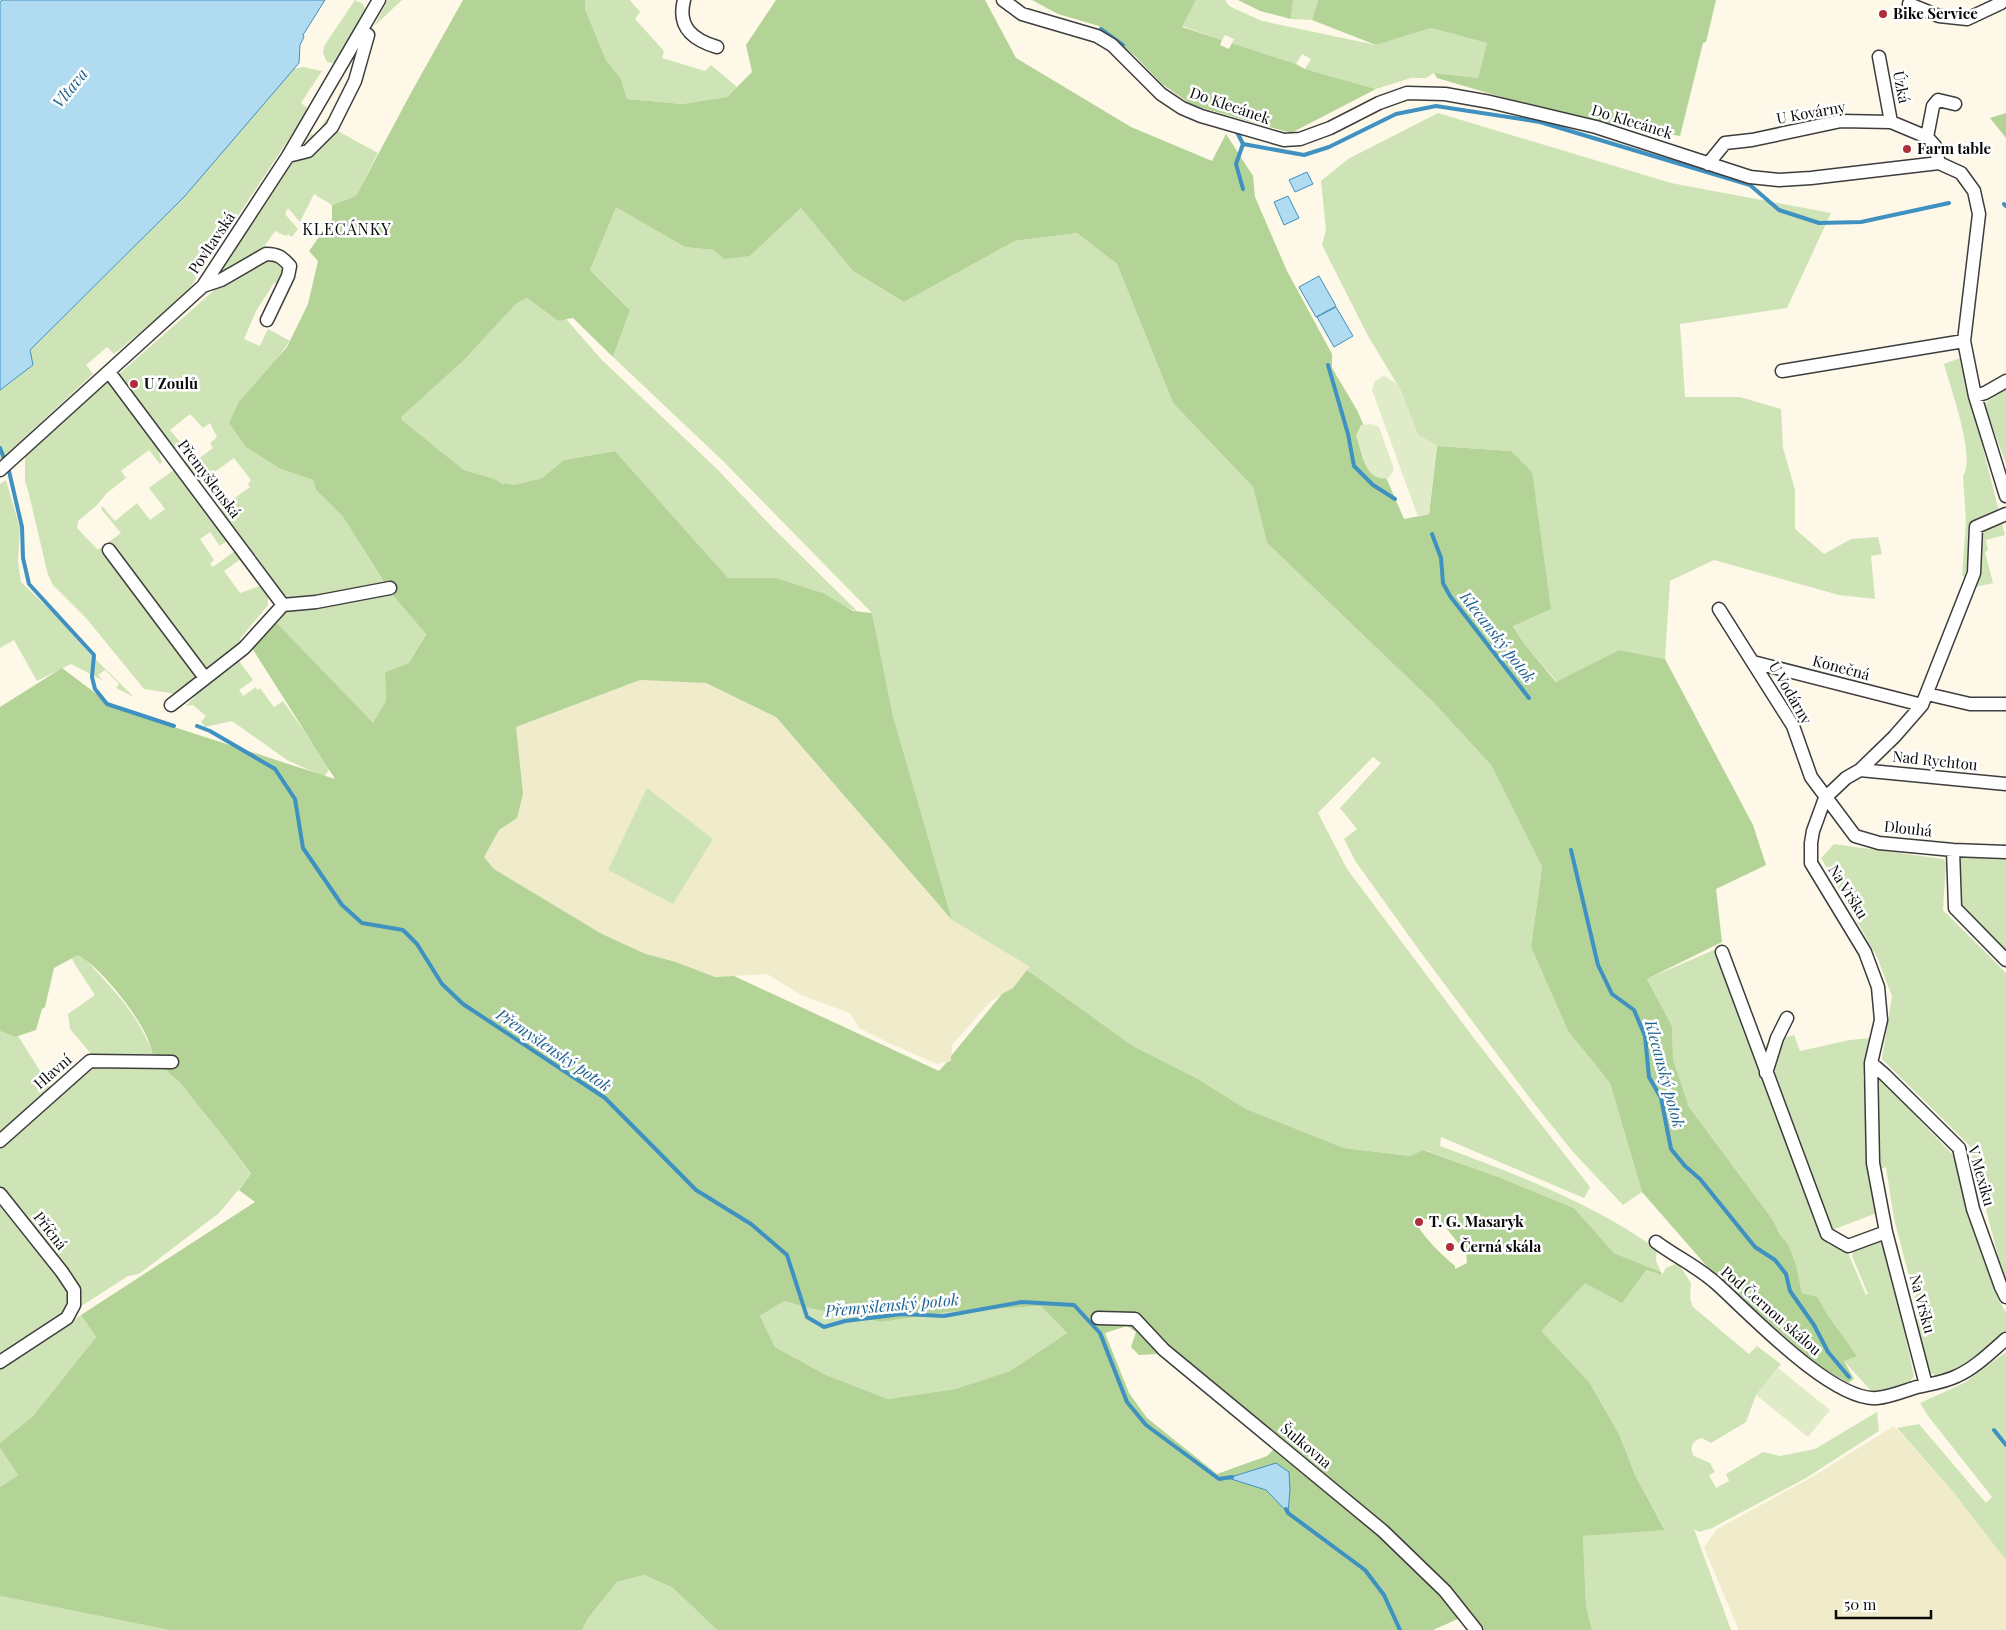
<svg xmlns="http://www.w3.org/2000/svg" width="2006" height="1630" font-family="'Playfair Display',serif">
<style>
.farmland{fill:#f0eccb}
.green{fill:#cfe4b6}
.forest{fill:#b4d397;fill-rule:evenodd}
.pitch{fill:#e0ecc7}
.water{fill:#b1dbf0;stroke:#3f91c1}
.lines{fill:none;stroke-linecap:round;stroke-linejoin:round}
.stream{stroke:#3f91c1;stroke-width:4}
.minor-casing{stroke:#3d3d3d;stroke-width:15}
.minor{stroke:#fff;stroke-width:12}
.poi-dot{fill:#ad2f39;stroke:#fff;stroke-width:2}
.labels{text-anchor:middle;stroke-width:5;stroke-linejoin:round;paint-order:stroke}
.poi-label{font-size:15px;font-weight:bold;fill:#0a0a0a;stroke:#fff;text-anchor:start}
.street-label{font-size:15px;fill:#0a0a0a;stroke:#fff}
.water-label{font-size:16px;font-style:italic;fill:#1f6290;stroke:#fff}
.neighbourhood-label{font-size:16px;letter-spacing:1px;fill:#0a0a0a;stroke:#fff}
</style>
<rect width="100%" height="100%" fill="#fdf8e8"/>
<path class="farmland" d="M640,680L706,683L776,717L952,920L1030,967L1013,988L991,1001L952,1045L951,1061L937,1064L889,1043L859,1028L850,1013L803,996L767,974L715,977L676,962L646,954L602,934L494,869L484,857L499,829L517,818L516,727Z
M1894,1426L1954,1493L2006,1558V1630H1739L1704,1548L1717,1529L1810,1478Z"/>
<path class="green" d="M355,0L363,4L366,12L339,60L333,63L327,62L323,53L324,46Z
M388,0H402L373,27L375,24Z
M585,0H630L640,12L635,19L664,51L662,58L705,71L711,65L737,87L727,97L682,104L627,99L621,79L606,60L585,9Z
M1196,0H1225L1229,6L1262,21L1376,45L1431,28L1487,43L1478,78L1434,73L1426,78H1411L1376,89L1305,69L1311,59L1302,54L1296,64L1232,43L1234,39L1225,35L1222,40L1182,26Z
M1293,0H1318L1312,20L1291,19Z
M303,67L322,71L301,103L309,109L189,289L163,314L114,354L107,347L86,365L93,374L0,460V390L33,365L30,350L184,197L293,69Z
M1438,113L1671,183L1831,213L1787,308L1680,324L1685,397H1740L1781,409L1783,448L1795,490V529L1824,554L1851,539L1878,537L1882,554L1871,556L1875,599L1839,595L1714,560L1670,581L1665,659L1619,650L1557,682L1523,642L1513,625L1511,451L1437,446L1418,435L1400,389L1367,334L1322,245L1326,230L1321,181L1348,159Z
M326,119L332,122L327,129L325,143L334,129L378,153L356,196L332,205L314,194L300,222L288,208L285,214L298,229L292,237L288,234L286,236L275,231L260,253L224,275L217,274L258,216L311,134L316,136Z
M616,206L685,247L714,250L750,256L801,208L853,271L904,302L1015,241L1077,233L1117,264L1173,403L1253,487L1267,543L1433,702L1491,765L1542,867L1531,947L1568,1031L1610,1083L1642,1192L1623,1205L1573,1152L1529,1097L1419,950L1356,862L1344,839L1357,829L1340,808L1381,763L1373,757L1318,813L1347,869L1473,1037L1590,1187L1584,1198L1441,1137L1440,1146C1515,1174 1591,1202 1657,1249L1656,1261L1661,1272L1614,1253L1574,1208L1501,1178L1424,1150L1410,1156L1344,1148L1246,1109L1198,1079L1133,1046L1027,970L1030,967L952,920L893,720L872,613L722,460L613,357L630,310L590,270Z
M266,259H273L283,266L282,283H274L256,311L244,339L260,346L268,329L290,341L229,423L237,434L281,469L313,480L316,490L343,517L385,584L315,600H285L218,510L250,487L248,484L251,480L234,458L198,484L183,463L190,457L194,462L213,448L210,443L217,437L210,423L203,428L190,414L170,430L181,443L173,450L118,375L219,286Z
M527,298L558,321L566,319L602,360L718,470L774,529L858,612L843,606L823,593L776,578H728L615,451L564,460L542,478L514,485L506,483L503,484L495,479L464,470L402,420L400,417L464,360L516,304Z
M1960,358L2005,535L1986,540L1988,550L1985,552L1993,583L1975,587L1962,575L1966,522L1963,476C1976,457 1951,390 1944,364Z
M107,380L110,382L156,444L162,462L160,464L149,450L121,471L126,478L107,493L96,506L78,521L77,528L98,550L121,533L101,509L102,506L115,521L137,503L150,520L165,509L149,488L175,469L228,540L220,546L210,532L200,539L214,560L210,564L213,567L236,550L242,558L224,571L240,593L262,585L268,598V605L240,639L242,642L176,694L144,689L86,618L53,585L48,575L28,490L25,482V457L56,425Z
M2006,388V464L1984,404Z
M6,480L20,528L18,561L21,582L68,627L88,652L134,697L116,688L119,684L105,670L98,675L104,681L71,664L37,681L14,640L0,648V484Z
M391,593L426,633L409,663L385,672L386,701L373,724L275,621L290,609Z
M239,661L253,680L239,690L243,696L256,687L257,690L260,688L274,707L283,701L330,768L324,777L287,760L232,721L205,727L201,722L206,716L193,705L186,706L199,692Z
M647,788L713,839L673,904L608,870Z
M1834,844L1943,859L1946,863L1943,910L2006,973V1286L1969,1145L1882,1059L1892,996L1877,957L1821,858Z
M1959,856L2006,858V954L1960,907Z
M1716,949L1828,1244L1848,1253L1866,1295L1868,1294L1852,1256L1853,1252L1876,1240L1881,1241L1894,1285L1914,1376L1909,1383L1872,1392L1844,1361L1857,1355C1843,1336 1827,1318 1818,1297L1802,1293L1796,1264L1788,1244L1780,1235L1773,1220L1689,1107L1673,1059L1672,1026L1647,979Z
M78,955L84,958C112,988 140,1016 153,1055H92L70,1029L68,1014L95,995L74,963L72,958Z
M0,1031L15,1037L18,1036L51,1088L90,1066L143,1067L166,1070L181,1084L229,1144L251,1175L219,1213L139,1274L128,1276L0,1358Z
M1794,1035L1800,1051L1850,1040L1870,1038L1867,1070L1863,1076L1868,1106L1877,1213L1832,1230L1770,1075L1783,1038Z
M1874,1076L1883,1082L1953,1155L1979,1247L1997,1296L2006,1313V1331L1957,1371L1939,1377L1929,1372L1914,1321L1920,1318L1894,1219L1886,1167L1880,1169Z
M1678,1263L1691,1283L1690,1299L1693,1307L1749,1354L1757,1346L1781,1364L1756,1395L1746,1422L1711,1443L1702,1438C1692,1440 1689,1448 1694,1456L1710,1463L1715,1472L1709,1475L1716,1488L1729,1481L1726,1474L1763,1452L1780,1456L1815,1449L1877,1412L1879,1431L1806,1478L1712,1528L1699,1532L1694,1529L1731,1630H1592L1586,1606L1583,1536L1665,1529L1635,1475L1619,1434L1589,1382L1540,1331L1585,1282L1646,1270L1662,1275L1666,1268Z
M784,1301L813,1309L882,1322L948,1312L1041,1306L1067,1333L1010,1371L955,1389L888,1399L826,1375L775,1347L760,1316Z
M81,1315L96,1337L33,1416L0,1443V1369Z
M2006,1352V1560L1954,1493L1897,1428L1919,1424L1986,1503L1992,1497L1928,1416L1920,1403L1964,1383Z
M0,1448L18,1475L0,1487Z
M644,1575L673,1588L717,1630H582L589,1617L617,1582Z
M0,1596L169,1630H0Z"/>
<path class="forest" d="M463,0H585V9L606,60L621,79L627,99L682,104L727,97L752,72L746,45L776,0H985L1016,58L1131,127L1212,161L1226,134L1253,176L1255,197L1287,271L1332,354V368L1357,410L1404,519L1429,514L1437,446L1511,451L1532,472L1551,609L1513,626L1523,642L1556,682L1619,650L1665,659L1753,825L1766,865L1716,889L1722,942L1647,979L1672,1026L1673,1059L1689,1107L1773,1220L1780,1235L1788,1244L1796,1264L1802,1293L1818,1297C1827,1318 1844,1336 1857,1356L1844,1361L1854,1379L1848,1383L1816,1364L1711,1271L1642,1192L1610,1083L1568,1031L1531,947L1542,867L1491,765L1433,702L1267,543L1253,487L1173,403L1117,264L1077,233L1015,241L904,302L853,271L801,208L750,256L724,259L714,250L685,247L616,207L590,270L630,310L613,357L573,318L558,321L527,298L516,304L464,360L401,417L402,420L464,470L495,479L503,484L506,483L514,485L542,478L564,460L615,451L728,578H776L823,593L853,611L872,613L893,717L952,920L776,717L706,683L640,680L516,727L523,794L517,818L499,830L484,857L494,869L602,934L646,954L676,962L715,977L734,976L939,1071L947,1062L951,1061V1056L1002,994L1013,988L1027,970L1133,1046L1198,1079L1246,1109L1344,1148L1410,1156L1423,1150L1501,1178L1574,1208L1614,1253L1661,1272L1662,1275L1646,1270L1622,1303L1585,1283L1541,1331L1589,1382L1619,1434L1635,1475L1665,1530L1583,1536L1586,1606L1592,1630H1469L1460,1618L1433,1630H717L673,1588L644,1575L617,1582L589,1617L582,1630H169L0,1596V1487L18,1475L0,1448V1443L33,1416L96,1337L81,1315L255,1202L239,1190L251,1174L229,1144L181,1084L166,1070L157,1068C153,1058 151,1045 146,1035C134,1010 101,968 78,955L54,968L45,1007L42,1009L36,1030L15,1037L0,1031V707L62,668L115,708L335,779L252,648L275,621L373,723L386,701L385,672L409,663L426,634L391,593L343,517L316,490L313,480L281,469L246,447L229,423L239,402L287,347L308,304L318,261L309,251L332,219V205L356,196L412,91ZM1424,1219H1439L1466,1253L1467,1263L1455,1269V1266C1441,1254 1427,1241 1417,1225ZM784,1301L813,1309L882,1322L948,1312L1041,1306L1067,1333L1010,1371L955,1389L888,1399L826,1375L775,1347L760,1316ZM1127,1326L1136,1332L1131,1347L1139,1355L1157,1354L1176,1367L1274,1449L1267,1456L1217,1474L1147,1418L1129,1393L1105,1333Z
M1032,0H1196L1182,27L1222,40L1220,45L1229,49L1232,43L1296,64L1305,69L1376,89L1291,133L1192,105L1162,84L1136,57L1099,26L1058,14Z
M1238,0H1293L1291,19L1260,11Z
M1318,0H1716L1706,42L1703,43L1680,136L1576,119L1437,78L1434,73L1478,78L1487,43L1431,28L1376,45L1312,20Z
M2006,113V138L1990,118Z"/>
<path class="pitch" d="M1384,376L1396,383L1400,389L1418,435L1437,446L1429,514L1418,517L1372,390L1375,381Z
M1371,424L1379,427L1394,469L1389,478C1365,483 1362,453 1356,435L1361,425Z
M1778,1368L1830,1410L1808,1437L1756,1395Z"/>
<path class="water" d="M2,0H325L303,35L304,37L300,45L299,63L184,197L30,350L33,365L0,390V2Z
M1307,172L1313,184L1295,192L1289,180Z
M1288,196L1299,218L1284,225L1274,202Z
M1319,276L1336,306L1316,317L1299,287Z
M1336,307L1353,336L1334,347L1317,317Z
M1276,1463L1289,1472L1290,1490L1288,1513L1266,1490L1228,1478Z"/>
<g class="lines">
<path class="stream" d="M1101,29L1123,45
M1237,132L1243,144L1236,164L1243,189
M1243,144L1304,155L1329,147L1396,114L1436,106L1540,122L1750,185L1779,210L1819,223L1861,222L1949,203
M2004,204L2006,206
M1328,365L1348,434L1354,466L1373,485L1395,499
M0,448L5,461
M8,467L22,527L23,558L29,584L94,655L92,677L95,689L107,704L174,726
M1432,534L1441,558L1443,583L1450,596L1529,698
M197,726L210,731L275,769L295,799L303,848L342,905L362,923L403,930L417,944L442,984L463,1004L605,1098L696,1190L751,1224L787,1255L807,1317L824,1327L845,1321L902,1314L944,1316L1022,1302L1074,1305L1100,1333L1127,1402L1146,1425L1219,1479L1232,1477
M1571,850L1598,965L1612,994L1634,1010L1645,1036L1649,1077L1661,1098L1671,1149L1685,1166L1700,1179L1755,1247L1775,1260L1786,1274L1790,1291L1814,1325L1828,1352L1849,1377
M1994,1430L2006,1445
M1286,1509L1288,1513L1365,1570L1384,1595L1400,1630"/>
<g class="minor-casing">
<path id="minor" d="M684,0C677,27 693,40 717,47
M1003,0L1022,14L1097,36L1112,45L1161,94L1182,108L1201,116L1284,140L1300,139L1330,128L1379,103L1407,93L1445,94L1490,102L1596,127L1750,177L1779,180L1811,178L1939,163L1961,173L1974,191L1979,214L1964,341L1975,396L2006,496
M1909,4L1939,16L1967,19L2001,3
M1879,57L1891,122
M1927,137L1933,106L1938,100L1955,104
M288,156L308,151L332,127L355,81L368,35L362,31
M1708,164L1725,143L1752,140L1841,121L1891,122L1927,137L1935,146L1939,163
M203,286L221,280L266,254C278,254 282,257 290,266L288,276L267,320
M1782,371L1964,341
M109,372L283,605
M1975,396L1985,393L2006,381
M0,470L203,286L288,156L379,0
M109,550L205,678
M1719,609L1793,726L1811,777L1855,836L1879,843L1953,850L2006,852
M1753,662L1922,705
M1927,694L1970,704H2006
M171,705L244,648L283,605L316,602L390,588
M1860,770L2006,784
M1953,850L1955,908L2006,960
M1722,952L1827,1234L1848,1246L1886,1232
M1871,1063L1885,1075L1959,1148L1973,1209L2001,1287L2006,1297
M1766,1073L1777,1038L1787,1018
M0,1141L90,1061L172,1062
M0,1194L62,1272L74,1290V1305L67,1318L0,1362
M1656,1242C1676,1257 1700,1268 1718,1285C1750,1314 1833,1402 1877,1398C1890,1397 1904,1391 1917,1387C1931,1384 1945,1382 1957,1376C1975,1368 1991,1352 2006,1339
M1098,1318L1135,1319L1164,1350L1383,1531L1445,1591L1476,1630
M1926,1385L1886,1232L1873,1163L1871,1063L1881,1020L1878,987L1865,952L1811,863V843L1813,831L1825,798L1846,778L1860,770L1894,737L1922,705L1974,573L1976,527L2006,514"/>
</g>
<use href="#minor" class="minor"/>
</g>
<g class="poi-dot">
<circle cx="1883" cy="14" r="5"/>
<circle cx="1907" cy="149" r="5"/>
<circle cx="134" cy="384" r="5"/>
<circle cx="1419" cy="1222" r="5"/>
<circle cx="1450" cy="1247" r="5"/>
</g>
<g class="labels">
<g class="poi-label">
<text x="1893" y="19">Bike Service</text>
<text x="1917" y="154">Farm table</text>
<text x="144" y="389">U Zoulů</text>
<text x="1429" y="1227">T. G. Masaryk</text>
<text x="1460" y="1252">Černá skála</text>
</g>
<g class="street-label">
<text transform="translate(1901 87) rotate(79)" y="5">Úzká</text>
<text transform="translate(1230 106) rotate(19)" y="5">Do Klecánek</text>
<text transform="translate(1811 113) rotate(-10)" y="5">U Kovárny</text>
<text transform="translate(1632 122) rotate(17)" y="5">Do Klecánek</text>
<text transform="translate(212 243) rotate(-56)" y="5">Povltavská</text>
<text transform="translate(209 479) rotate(53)" y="5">Přemyšlenská</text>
<text transform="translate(1841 668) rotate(15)" y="5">Konečná</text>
<text transform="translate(1790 693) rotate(60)" y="5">U Vodárny</text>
<text transform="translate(1935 761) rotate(6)" y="5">Nad Rychtou</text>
<text transform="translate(1908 829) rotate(6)" y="5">Dlouhá</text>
<text transform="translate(1848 892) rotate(58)" y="5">Na Vršku</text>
<text transform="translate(53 1072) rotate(-41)" y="5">Hlavní</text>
<text transform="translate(1981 1176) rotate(74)" y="5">V Mexiku</text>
<text transform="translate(50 1231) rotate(52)" y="5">Příčná</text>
<text transform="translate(1922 1304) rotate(75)" y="5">Na Vršku</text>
<text transform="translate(1771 1311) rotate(41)" y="5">Pod Černou skálou</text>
<text transform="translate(1306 1446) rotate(40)" y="5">Šulkovna</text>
</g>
<g class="water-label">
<text transform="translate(70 88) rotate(-51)" y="6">Vltava</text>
<text transform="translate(1498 637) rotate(52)" y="6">Klecanský potok</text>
<text transform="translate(554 1050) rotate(34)" y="6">Přemyšlenský potok</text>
<text transform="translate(1665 1074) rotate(75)" y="6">Klecanský potok</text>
<text transform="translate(892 1305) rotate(-5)" y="6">Přemyšlenský potok</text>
</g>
<g class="neighbourhood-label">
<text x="347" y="235">KLECÁNKY</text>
</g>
</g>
<path d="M1836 1610v8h95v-8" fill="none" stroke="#0a0a0a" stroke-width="2.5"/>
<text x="1844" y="1610" font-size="15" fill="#0a0a0a" stroke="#ffffff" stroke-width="4" paint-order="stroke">50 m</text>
</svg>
